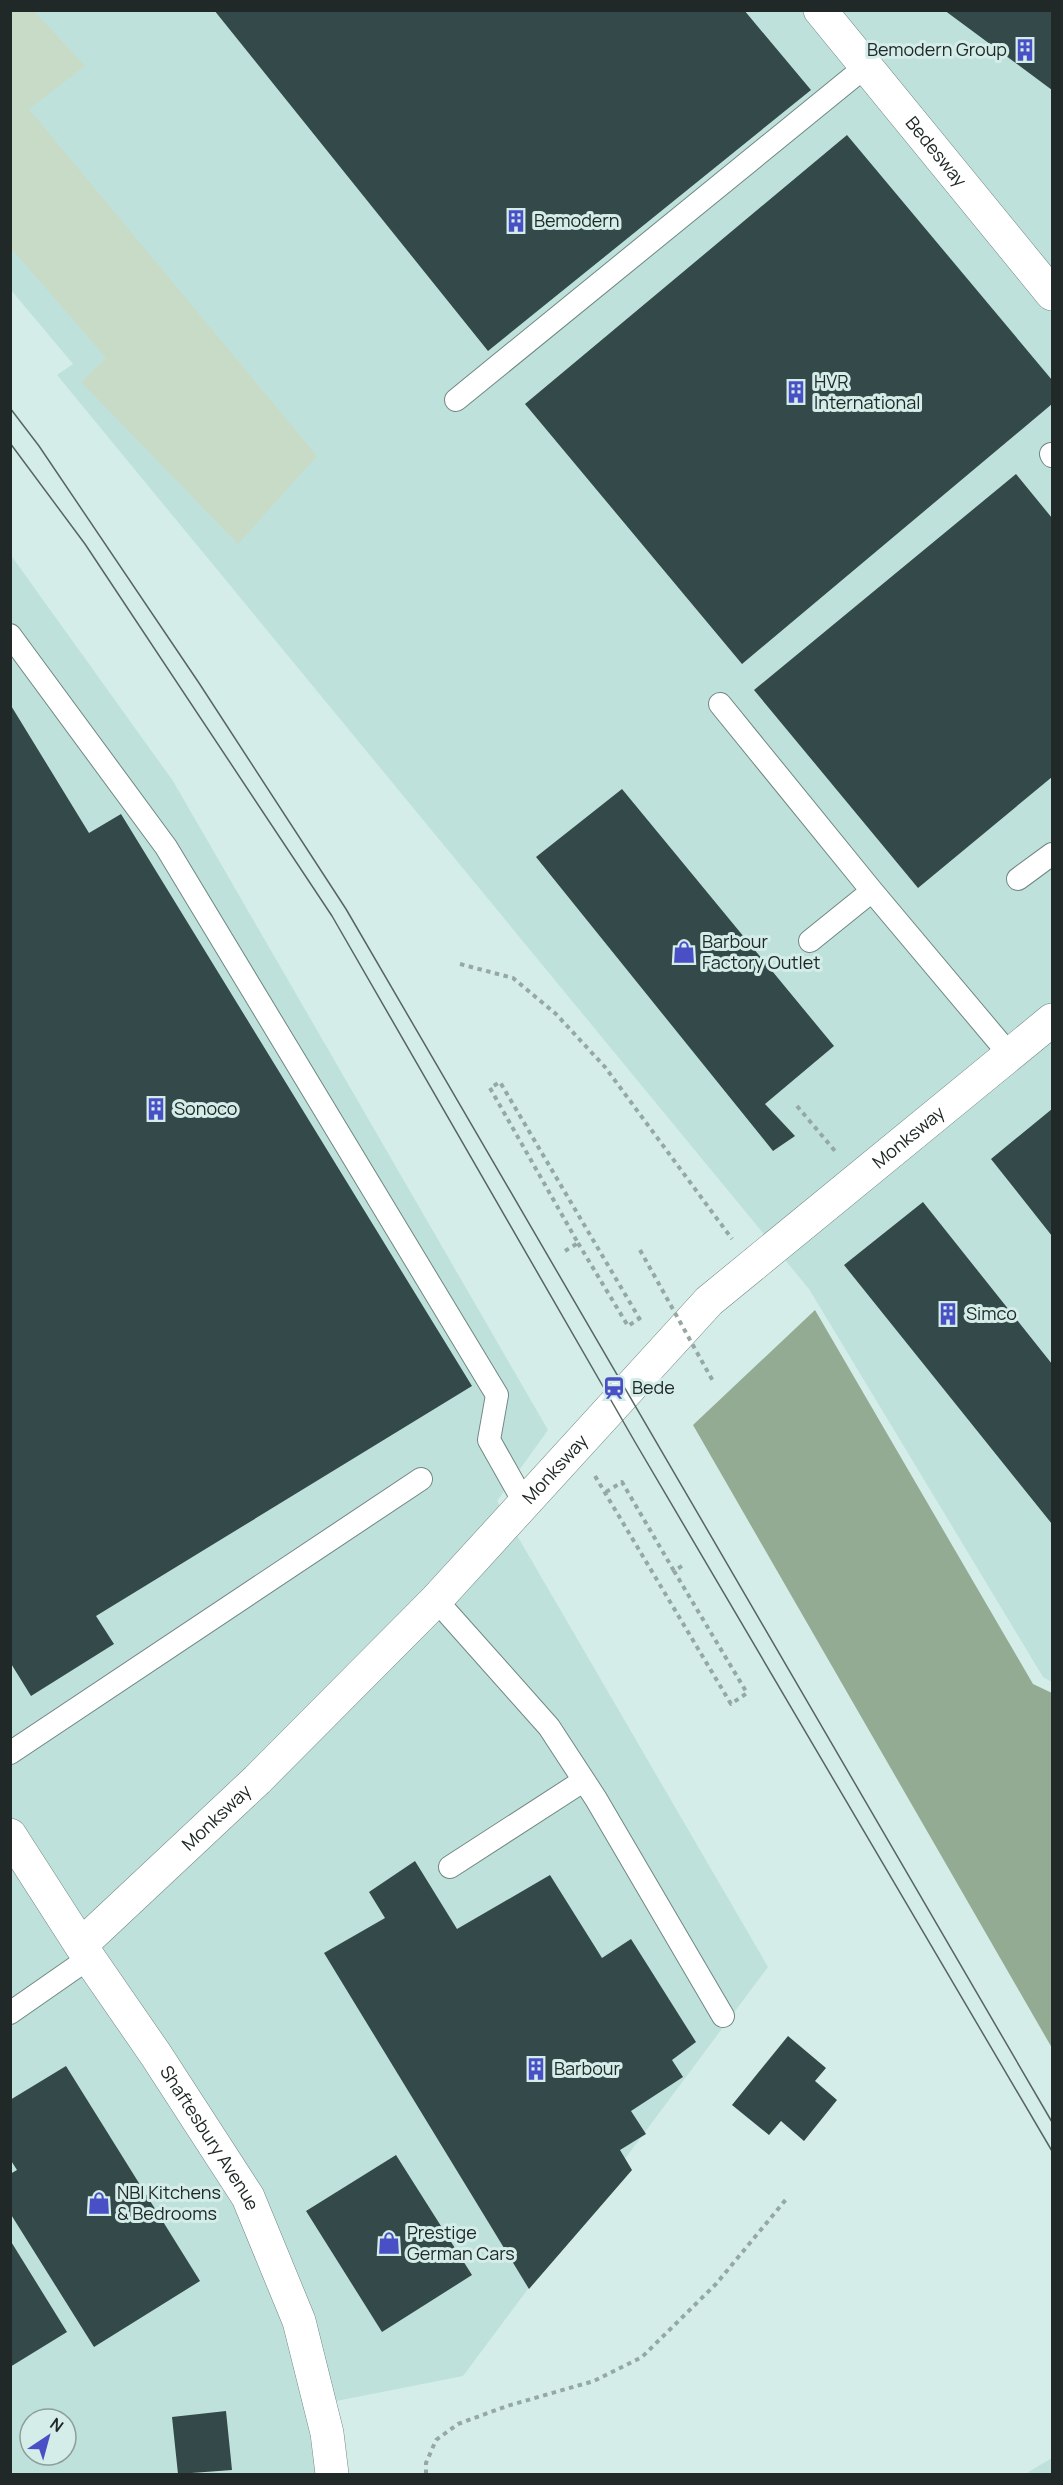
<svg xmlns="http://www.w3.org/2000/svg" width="1063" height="2485" font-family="Manrope,sans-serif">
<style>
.built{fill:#bfe1db;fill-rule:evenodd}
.green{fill:#c8dbc7}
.forest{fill:#94ab93}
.building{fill:#33494a}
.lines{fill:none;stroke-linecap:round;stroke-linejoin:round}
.service-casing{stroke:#708782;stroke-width:24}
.minor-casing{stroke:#708782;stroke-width:34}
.path{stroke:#95a8a4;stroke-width:4;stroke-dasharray:4.5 4.5;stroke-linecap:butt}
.service{stroke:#fff;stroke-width:22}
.minor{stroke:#fff;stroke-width:33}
.tram{stroke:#576562;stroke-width:1.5}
.path-bridge{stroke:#95a8a4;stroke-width:4;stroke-dasharray:4.5 4.5;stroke-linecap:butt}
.labels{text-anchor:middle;stroke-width:6;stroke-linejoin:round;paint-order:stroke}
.poi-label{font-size:18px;fill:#202927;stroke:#d4ede8;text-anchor:start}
.street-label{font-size:18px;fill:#202927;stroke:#d4ede8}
</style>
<rect width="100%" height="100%" fill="#d4ede8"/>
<path class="built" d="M10,11H1052V1682L1043,1677L809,1289L57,375L73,364L11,290Z
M10,554L173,781L548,1430L497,1501L768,1967L463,2376L306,2407L315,2474H11ZM30,2419H66V2455H30Z
M1052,2458V2474H1025Z"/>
<path class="green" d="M10,11H34L85,66L29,109L317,456L238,544L81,382L106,358L11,248Z"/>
<path class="forest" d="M815,1310L1033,1684L1052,1693V2048L693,1425Z"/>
<path class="building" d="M214,10H744L811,90L488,351Z
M944,10H1052V90Z
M847,135L1052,380V404L742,664L525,404Z
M1016,474L1052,518V777L918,888L754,690Z
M10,704L89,833L121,814L472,1386L96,1616L114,1644L31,1696L10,1662Z
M622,789L834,1046L765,1104L795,1136L773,1151L536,857Z
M1052,1109V1236L991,1159Z
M923,1202L1052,1364V1524L844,1265Z
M415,1861L457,1929L550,1875L602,1958L631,1939L696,2042L672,2060L683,2077L631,2111L646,2134L620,2150L632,2170L529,2289L324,1953L385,1918L369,1892Z
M788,2036L826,2068L815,2081L837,2100L804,2141L781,2121L769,2135L732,2105Z
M66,2066L200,2281L94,2347L10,2213V2174L17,2170L10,2159V2100Z
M396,2155L472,2275L382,2332L306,2211Z
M10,2240L67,2332L10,2367Z
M226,2411L232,2470L178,2474L172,2417Z"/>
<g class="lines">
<g class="service-casing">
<path id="service" d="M456,400L865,67
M1051,454L1052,456
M10,635L166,847L497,1395L489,1440L525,1504
M720,704L872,891L1009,1054
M1018,879L1052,854
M810,941L872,891
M436,1600L549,1727L596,1799L723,2016
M10,1753L421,1479
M450,1867L583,1781
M10,2013L89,1958"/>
</g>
<g class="minor-casing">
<g id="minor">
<path id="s1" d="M820,10L1052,294"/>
<path id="s2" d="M10,1835L89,1958L156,2055L248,2197L299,2321L327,2433L332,2474"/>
<path id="s3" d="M81,1945L257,1780L436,1600L709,1301L1052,1020"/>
</g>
</g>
<path class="path" d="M460,964L513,978L556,1014L605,1067L732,1239
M797,1106L835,1151
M578,1243L628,1326L640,1318
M565,1251L578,1243L490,1088L500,1082L642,1323
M595,1476L731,1704L747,1693L674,1571L685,1564
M606,1492L622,1482L674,1571
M426,2474V2463L436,2440L458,2424L507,2406L594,2381L642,2357L716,2284L788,2197"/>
<use href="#service" class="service"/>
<use href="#minor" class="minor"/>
<path class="tram" d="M10,408L39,446L199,683L346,909L1052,2122
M10,443L85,544L332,916L635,1442L1052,2151"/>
<path class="path-bridge" d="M640,1250L714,1383"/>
</g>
<defs>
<g id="building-bare" transform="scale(1.8)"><path d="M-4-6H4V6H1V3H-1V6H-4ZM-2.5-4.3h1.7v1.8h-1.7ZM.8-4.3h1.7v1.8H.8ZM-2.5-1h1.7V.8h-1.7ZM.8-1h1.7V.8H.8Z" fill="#4950c5" stroke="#d4ede8" stroke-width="2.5" paint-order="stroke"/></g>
<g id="shop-bare" transform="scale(1.8)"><path d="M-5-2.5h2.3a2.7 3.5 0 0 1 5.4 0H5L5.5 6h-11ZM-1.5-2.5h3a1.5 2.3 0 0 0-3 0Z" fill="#4950c5" stroke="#d4ede8" stroke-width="2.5" paint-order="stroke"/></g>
<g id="station-bare" transform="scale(1.8)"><path d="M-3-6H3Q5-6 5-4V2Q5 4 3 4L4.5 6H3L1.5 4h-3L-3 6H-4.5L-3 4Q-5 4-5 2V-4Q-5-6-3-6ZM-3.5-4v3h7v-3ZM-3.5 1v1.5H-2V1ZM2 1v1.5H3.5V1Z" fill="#4950c5" stroke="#d4ede8" stroke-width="2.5" paint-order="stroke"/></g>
</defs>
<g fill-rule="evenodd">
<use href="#building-bare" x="1025" y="50"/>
<use href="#building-bare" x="516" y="221"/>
<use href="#building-bare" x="796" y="392"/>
<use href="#shop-bare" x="684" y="952"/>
<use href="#building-bare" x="156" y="1109"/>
<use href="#building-bare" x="948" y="1314"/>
<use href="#station-bare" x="614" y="1388"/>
<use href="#building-bare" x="536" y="2069"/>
<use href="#shop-bare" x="99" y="2203"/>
<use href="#shop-bare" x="389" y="2243"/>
</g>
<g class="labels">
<g class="poi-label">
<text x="1007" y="56" text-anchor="end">Bemodern Group</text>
<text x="534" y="227">Bemodern</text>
<text x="814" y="388">HVR<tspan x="814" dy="21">International</tspan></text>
<text x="702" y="948">Barbour<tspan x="702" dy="21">Factory Outlet</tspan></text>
<text x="174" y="1115">Sonoco</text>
<text x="966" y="1320">Simco</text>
<text x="632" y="1394">Bede</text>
<text x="554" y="2075">Barbour</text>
<text x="117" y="2199">NBI Kitchens<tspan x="117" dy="21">&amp; Bedrooms</tspan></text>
<text x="407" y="2239">Prestige<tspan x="407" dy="21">German Cars</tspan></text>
</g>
<g class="street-label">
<text dy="6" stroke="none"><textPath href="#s1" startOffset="183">Bedesway</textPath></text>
<text dy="6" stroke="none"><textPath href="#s3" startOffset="1158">Monksway</textPath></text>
<text dy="6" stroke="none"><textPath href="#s3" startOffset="672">Monksway</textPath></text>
<text dy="6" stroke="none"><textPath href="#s3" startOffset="186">Monksway</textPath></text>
<text dy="6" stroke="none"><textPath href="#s2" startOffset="363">Shaftesbury Avenue</textPath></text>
</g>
</g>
<rect width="1063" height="2485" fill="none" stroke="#202927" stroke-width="24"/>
<g transform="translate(48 2437) rotate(36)"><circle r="28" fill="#d4ede8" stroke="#8c9f9b" stroke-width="1.5"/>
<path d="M0-4.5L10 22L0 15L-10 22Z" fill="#4950c5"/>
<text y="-9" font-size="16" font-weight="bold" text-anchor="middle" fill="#202927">N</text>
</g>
</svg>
